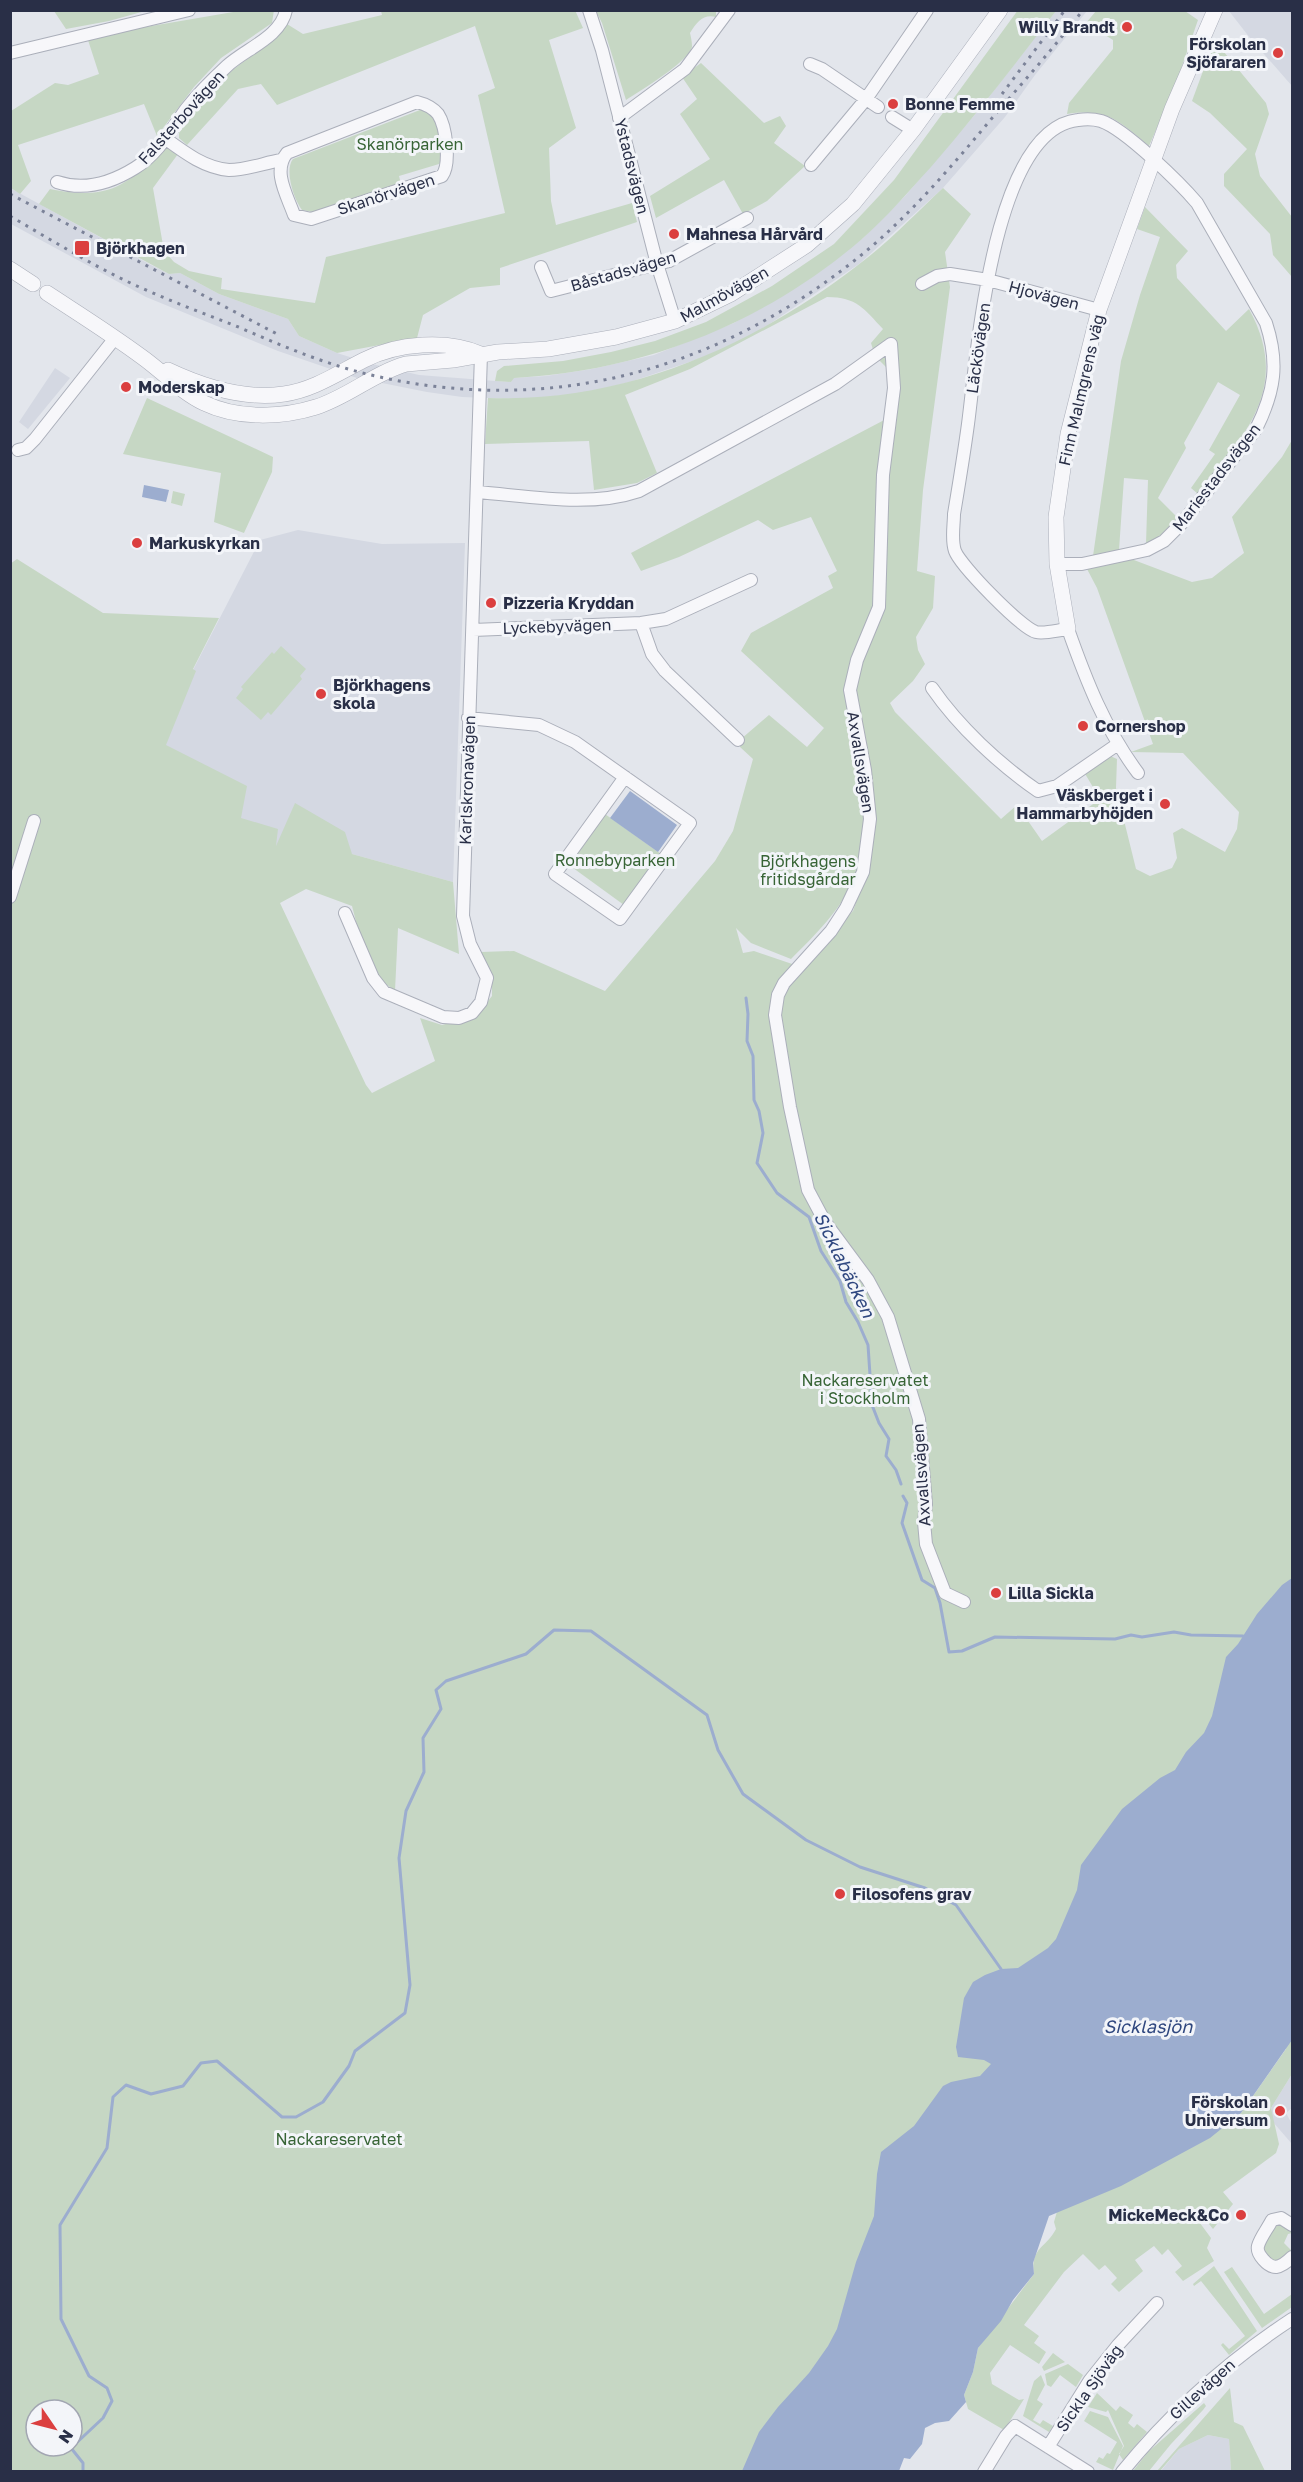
<svg xmlns="http://www.w3.org/2000/svg" width="1303" height="2482" font-family="'Golos Text',sans-serif">
<style>
.built{fill:#d4d8e2}
.green{fill:#c6d7c4;fill-rule:evenodd}
.water{fill:#9cadcf}
.lines{fill:none;stroke-linecap:round;stroke-linejoin:round}
.stream{stroke:#9cadcf;stroke-width:3}
.minor-casing{stroke:#abafba;stroke-width:14}
.tertiary-casing{stroke:#abafba;stroke-width:16}
.minor{stroke:#f7f7fa;stroke-width:12}
.tertiary{stroke:#f7f7fa;stroke-width:15}
.rail{stroke:#7b8298;stroke-width:3;stroke-dasharray:3 6;stroke-linecap:butt}
.poi-dot{fill:#db3f3f;stroke:#f3f5f9;stroke-width:2}
.labels{text-anchor:middle;stroke-width:6;stroke-linejoin:round;paint-order:stroke}
.poi-label{font-size:16px;font-weight:bold;fill:#292f47;stroke:#f3f5f9;text-anchor:start}
.street-label{font-size:16px;fill:#292f47;stroke:#f3f5f9}
.park-label{font-size:16px;fill:#376435;stroke:#f3f5f9}
.water-label{font-size:18px;font-style:italic;fill:#2f477f;stroke:#f3f5f9}
</style>
<rect width="100%" height="100%" fill="#e3e6ec"/>
<path class="built" d="M1056,11H1087L1035,75L1005,117L943,188L859,264L756,333L713,354L630,382L580,394L521,399L462,397L427,392L357,378L278,351L146,297L11,224L10,188L151,265L169,274L180,273L219,294L288,319L299,336L337,353L372,364L419,375L496,381L511,382L513,378L546,376L592,369L654,355L734,323L826,267L863,238L906,195L978,111Z
M1229,11H1292V86L1250,38Z
M55,368L70,378L28,429L19,422Z
M298,530L382,544L465,543L453,882L352,854L295,804L277,846L239,826L157,740L260,540Z
M1292,2074V2108L1286,2113L1292,2124V2144L1273,2122L1271,2108Z
M1208,2435L1229,2439L1231,2471L1160,2472L1179,2449Z"/>
<path class="green" d="M274,10L272,23L221,58L194,87L157,136L144,104L18,145L31,181L20,194L11,188V111L55,83L68,85L99,74L87,37L239,11Z
M575,10L583,28L549,40L576,128L549,148L551,201L556,225L632,203L637,222L500,268V285L470,288L423,315L417,338L337,353L299,336L288,319L219,294L180,273L169,274L39,204L50,189C110,201 125,186 167,147L178,154L153,188L164,251L174,262L189,271L222,278L221,289L315,303L326,257L505,213L478,95L495,88L475,26L277,105L261,84L238,89L187,145L179,138V133C195,110 212,87 234,69C251,55 275,43 287,24L303,34L382,15L381,11Z
M1018,10L1056,11C1016,63 975,116 931,167C909,191 887,217 862,239C763,324 644,371 514,378L511,382L495,381L497,371L504,366L563,361L611,352L655,341L706,322L772,286L834,244L894,180Z
M54,11H145L109,21L66,29Z
M596,11H716V17C703,14 697,22 690,33C691,37 692,42 692,47C688,62 640,91 626,100L602,23Z
M1096,11H1185L1198,20L1175,86L1149,146C1119,121 1108,108 1067,114L1069,103L1113,49V40L1086,23Z
M1218,40L1224,52L1266,103L1269,114L1255,154L1260,176L1292,217V277L1273,255L1270,234L1224,186V174L1247,149L1210,113L1192,101L1206,63Z
M701,63L764,123L780,116L786,126L774,143L805,166L767,201L743,214L724,180L656,218L650,196L710,159L680,114L697,99L682,77Z
M420,110H425L435,116L444,156L439,164L399,176L401,184L313,212L302,210C294,200 284,170 293,159Z
M943,188L971,214L945,252L950,287L923,490L917,571L935,576L933,608L916,637L918,650L925,664L913,681L890,703L895,712L1001,819L1017,805L1042,841L1100,799L1084,772L1108,755L1117,759L1116,788L1136,869L1150,876L1172,868L1177,858L1173,833L1182,828L1225,852L1237,829L1239,812L1183,753L1131,752L1153,744L1097,588L1087,569L1126,557L1192,582L1212,578L1244,553L1232,517L1282,457L1292,440V1835L830,2471H11L10,564L17,559L103,613L219,618L193,669L196,671L166,745L247,786L241,818L278,829L276,846L295,803L345,832L352,854L453,882L459,954L398,928L395,991L378,978L358,929L352,906L306,889L280,903L366,1085L372,1093L435,1061L420,1018L442,1025L477,1015L492,996V978L481,952L514,951L605,991L715,861L733,831L753,759L740,747L741,739L769,715L807,747L824,728L741,651L751,633L833,588L828,576L837,571L811,517L773,530L758,520L679,557L641,571L631,553L888,418L890,385L886,367L875,356L871,343L883,329C864,309 857,297 827,297L690,369L625,395L657,473L637,483L594,490L589,441L485,444L488,398C624,403 752,347 858,265C889,242 915,214 943,188ZM873,812L872,856L853,911L798,966L754,951L743,953L736,928L751,943L791,959C815,935 840,911 854,879C863,858 867,834 873,812ZM36,2410H72V2446H36Z
M1145,207L1188,251L1176,265L1177,278L1226,331L1249,309C1292,387 1245,435 1198,494L1191,488L1215,454L1209,450L1240,395L1218,382L1184,443L1186,448L1158,498L1178,518L1161,535L1146,544L1148,480L1124,478L1119,550L1093,556L1121,361L1140,295L1160,237L1137,229Z
M147,398L273,457L272,472L244,533L214,522L221,473L123,454Z
M173,491L185,494L182,506L171,503Z
M281,646L306,669L300,676L302,679L271,715L268,712L261,720L236,698L243,689L241,687L272,652L274,654Z
M605,814L661,854L624,905L569,865Z
M1292,2010V2074L1271,2108L1279,2144L1276,2153L1223,2192L1233,2204L1213,2229L1197,2209V2219L1211,2238L1207,2248L1214,2261L1183,2281L1175,2272L1182,2266L1168,2249L1162,2255L1154,2246L1135,2260L1143,2271L1119,2292L1111,2284L1117,2278L1105,2265L1099,2270L1083,2254L1064,2272L1024,2325L1039,2336L1034,2343L1046,2352L1039,2364L1010,2345L990,2373L992,2384L1019,2400L1024,2399L1004,2430L968,2409L964,2395L973,2372L978,2348L1034,2274C1030,2248 1046,2248 1056,2229L1054,2222L1058,2208L1241,2113L1286,2049Z
M1279,2222L1289,2229L1292,2233L1288,2234L1284,2243L1291,2250V2254L1279,2262L1271,2261L1263,2251L1265,2238Z
M1214,2266L1257,2331L1229,2355L1221,2345L1223,2343L1229,2349L1245,2336L1201,2281L1194,2286L1193,2284Z
M1232,2267L1264,2314L1292,2294V2307L1262,2328L1224,2272Z
M1053,2353L1065,2362L1044,2371L1042,2367Z
M1068,2364L1083,2375L1076,2387L1060,2375L1051,2387L1047,2385L1045,2374Z
M1041,2375L1045,2385L1037,2400L1043,2404L1033,2420L1040,2424L1043,2420L1053,2426L1049,2432L1023,2416L1034,2381Z
M1230,2388L1234,2422L1243,2426L1265,2471H1231L1229,2439L1208,2435L1179,2449L1160,2471H1157Z
M1097,2393L1116,2411L1120,2406L1133,2415L1128,2423L1134,2428L1137,2424L1147,2432L1123,2460L1119,2454L1124,2446L1108,2410L1106,2412L1088,2407Z
M1204,2403L1206,2406L1203,2410L1171,2444L1149,2471H1133L1148,2452Z
M1090,2411L1108,2417L1123,2446L1113,2470L1096,2462L1099,2457L1103,2459L1107,2453L1110,2454L1117,2442L1084,2421Z"/>
<path class="water" d="M144,485L169,490L166,502L142,497Z
M630,791L677,825L658,852L610,818Z
M1292,1578V2040L1241,2113L1210,2138L1121,2186L1049,2216L1033,2263L1034,2274L1013,2300L1001,2321L978,2348L973,2372L964,2395L966,2402L949,2421L935,2423L925,2428L922,2444L910,2459L904,2458L899,2471H742L759,2432L778,2407L809,2373L828,2346L837,2329L856,2262L874,2216L877,2174L881,2152L914,2126L943,2086L951,2082L980,2076L991,2064L984,2060L958,2057L956,2047L964,1998L973,1982L985,1975L1001,1969L1018,1968L1048,1948L1056,1939L1077,1890L1081,1865L1122,1809L1160,1778L1175,1770L1186,1752L1204,1733L1212,1716L1226,1657L1238,1644L1257,1614L1282,1585Z"/>
<g class="lines">
<path class="stream" d="M746,998L748,1014L747,1041L753,1056L754,1100L759,1111L763,1133L757,1163L777,1193L809,1217L821,1251L840,1281L846,1302L858,1322L868,1345L872,1405L879,1423L889,1439L886,1456L896,1470L901,1484
M903,1496L907,1503L902,1523L922,1580L935,1588L940,1603L949,1652L962,1651L995,1637L1115,1639L1131,1635L1142,1637L1174,1632L1191,1635L1243,1636
M83,2472V2463L71,2448L103,2418L112,2401L107,2388L89,2376L61,2319L60,2225L107,2148L113,2097L126,2085L151,2094L183,2086L201,2063L217,2061L282,2117H296L323,2102L349,2066L355,2051L405,2013L410,1985L399,1858L406,1811L424,1772L423,1738L441,1709L436,1690L446,1681L526,1654L554,1630L591,1631L707,1715L718,1750L743,1794L806,1840L860,1867L925,1888L956,1905L1001,1969"/>
<g class="minor-casing">
<path id="minor" d="M589,10L602,50L657,264L675,321
M10,53L189,10
M810,64L822,69L878,107
M417,102C425,104 433,108 438,114C446,126 451,164 442,176L311,219L294,215C287,195 272,171 287,153Z
M892,117L913,130
M619,118L685,69L729,10
M166,139C185,153 205,168 229,170C247,170 264,163 281,160
M811,165L866,99L927,10
M57,182C84,191 111,183 135,168C158,154 171,130 186,109C198,94 213,79 227,66C245,49 281,37 286,10
M541,267L551,291L669,261L747,218
M922,284L937,276L950,274L988,280L1099,310
M891,344L894,388L883,475L879,607L857,660L850,690L865,770L870,819L863,872L846,908L831,931L784,983L778,995L775,1015L790,1107L808,1190L825,1222L868,1280L888,1317L919,1419L926,1504L924,1522L926,1544L945,1593L964,1602
M18,450L26,448L35,439L115,338
M477,492C529,496 589,508 639,491L835,384L891,344
M1057,564H1082L1147,550L1164,541L1182,523L1256,429C1275,391 1279,363 1266,323L1197,203C1180,183 1125,129 1101,121C1094,119 1085,119 1078,120C992,129 977,357 968,424C964,454 959,484 954,514C954,525 951,540 955,551C960,565 1021,628 1036,632C1045,634 1058,630 1068,629C1086,680 1105,729 1138,773
M641,623L652,654L665,671L738,740
M473,630L641,623L666,619L751,580
M932,688C959,727 999,764 1038,791L1057,786L1118,744
M468,718L539,725L575,742L690,823L620,919L555,874L625,777
M10,897L34,821
M345,913L373,978L384,992L443,1017L459,1018L472,1013L481,1002L487,978L470,944L463,916L481,354
M1292,2225L1281,2218L1272,2220C1268,2228 1260,2238 1258,2246C1256,2254 1268,2267 1276,2267C1282,2266 1288,2261 1292,2257
M1048,2447L1090,2380L1118,2345L1157,2303
M984,2472L1006,2436L1015,2426L1088,2472
M1122,2472C1171,2412 1228,2361 1292,2319"/>
</g>
<g class="tertiary-casing">
<path id="tertiary" d="M10,269L33,284
M47,293C79,314 111,334 142,357C163,372 181,392 204,403C237,419 281,418 316,407C348,397 374,373 406,364L453,360L498,352L548,349L616,337L675,321L731,294L807,245L853,204L913,130L1000,10
M168,370C204,387 244,400 284,394C313,390 338,373 364,360C397,343 447,339 481,354
M1068,629L1057,564L1056,517L1068,434L1099,310L1172,109L1215,10"/>
</g>
<use href="#minor" class="minor"/>
<use href="#tertiary" class="tertiary"/>
<path class="rail" d="M1002,94L1065,10
M10,194L279,335
M10,216C46,237 82,259 120,278C157,296 197,311 236,326C280,345 324,364 371,375C545,416 710,373 850,264C906,221 952,166 998,111C1027,78 1056,45 1083,10"/>
</g>
<g class="poi-dot">
<circle cx="1127" cy="27" r="6"/>
<circle cx="1278" cy="53" r="6"/>
<circle cx="893" cy="104" r="6"/>
<circle cx="674" cy="234" r="6"/>
<rect x="74" y="240" width="16" height="16" rx="3"/>
<circle cx="126" cy="387" r="6"/>
<circle cx="137" cy="543" r="6"/>
<circle cx="491" cy="603" r="6"/>
<circle cx="321" cy="694" r="6"/>
<circle cx="1083" cy="726" r="6"/>
<circle cx="1165" cy="804" r="6"/>
<circle cx="996" cy="1593" r="6"/>
<circle cx="840" cy="1894" r="6"/>
<circle cx="1280" cy="2111" r="6"/>
<circle cx="1241" cy="2215" r="6"/>
</g>
<g class="labels">
<g class="poi-label">
<text x="1115" y="33" text-anchor="end">Willy Brandt</text>
<text x="1266" y="50" text-anchor="end">Förskolan<tspan x="1266" dy="18">Sjöfararen</tspan></text>
<text x="905" y="110">Bonne Femme</text>
<text x="686" y="240">Mahnesa Hårvård</text>
<text x="96" y="254">Björkhagen</text>
<text x="138" y="393">Moderskap</text>
<text x="149" y="549">Markuskyrkan</text>
<text x="503" y="609">Pizzeria Kryddan</text>
<text x="333" y="691">Björkhagens<tspan x="333" dy="18">skola</tspan></text>
<text x="1095" y="732">Cornershop</text>
<text x="1153" y="801" text-anchor="end">Väskberget i<tspan x="1153" dy="18">Hammarbyhöjden</tspan></text>
<text x="1008" y="1599">Lilla Sickla</text>
<text x="852" y="1900">Filosofens grav</text>
<text x="1268" y="2108" text-anchor="end">Förskolan<tspan x="1268" dy="18">Universum</tspan></text>
<text x="1229" y="2221" text-anchor="end">MickeMeck&amp;Co</text>
</g>
<g class="street-label">
<text transform="translate(181 117) rotate(-48)" y="6">Falsterbovägen</text>
<text transform="translate(632 166) rotate(76)" y="6">Ystadsvägen</text>
<text transform="translate(386 194) rotate(-18)" y="6">Skanörvägen</text>
<text transform="translate(623 271) rotate(-16)" y="6">Båstadsvägen</text>
<text transform="translate(724 294) rotate(-29)" y="6">Malmövägen</text>
<text transform="translate(1044 295) rotate(15)" y="6">Hjovägen</text>
<text transform="translate(978 348) rotate(-82)" y="6">Läckövägen</text>
<text transform="translate(1081 390) rotate(-77)" y="6">Finn Malmgrens väg</text>
<text transform="translate(1216 477) rotate(-52)" y="6">Mariestadsvägen</text>
<text transform="translate(557 626) rotate(-2)" y="6">Lyckebyvägen</text>
<text transform="translate(861 762) rotate(81)" y="6">Axvallsvägen</text>
<text transform="translate(467 780) rotate(-88)" y="6">Karlskronavägen</text>
<text transform="translate(921 1475) rotate(-94)" y="6">Axvallsvägen</text>
<text transform="translate(1089 2388) rotate(-55)" y="6">Sickla Sjöväg</text>
<text transform="translate(1202 2389) rotate(-42)" y="6">Gillevägen</text>
</g>
<g class="park-label">
<text x="410" y="150">Skanörparken</text>
<text x="615" y="866">Ronnebyparken</text>
<text x="808" y="867">Björkhagens<tspan x="808" dy="18">fritidsgårdar</tspan></text>
<text x="865" y="1386">Nackareservatet<tspan x="865" dy="18">i Stockholm</tspan></text>
<text x="339" y="2145">Nackareservatet</text>
</g>
<g class="water-label">
<text transform="translate(844 1265) rotate(64)" y="6">Sicklabäcken</text>
<text x="1148" y="2033">Sicklasjön</text>
</g>
</g>
<rect width="1303" height="2482" fill="none" stroke="#292f47" stroke-width="24"/>
<g transform="translate(54 2428) rotate(125)"><circle r="28" fill="#f3f5f9" stroke="#a2a6b2" stroke-width="1.5"/>
<path d="M0-4.5L10 22L0 15L-10 22Z" fill="#db3f3f"/>
<text y="-9" font-size="16" font-weight="bold" text-anchor="middle" fill="#292f47">N</text>
</g>
</svg>
